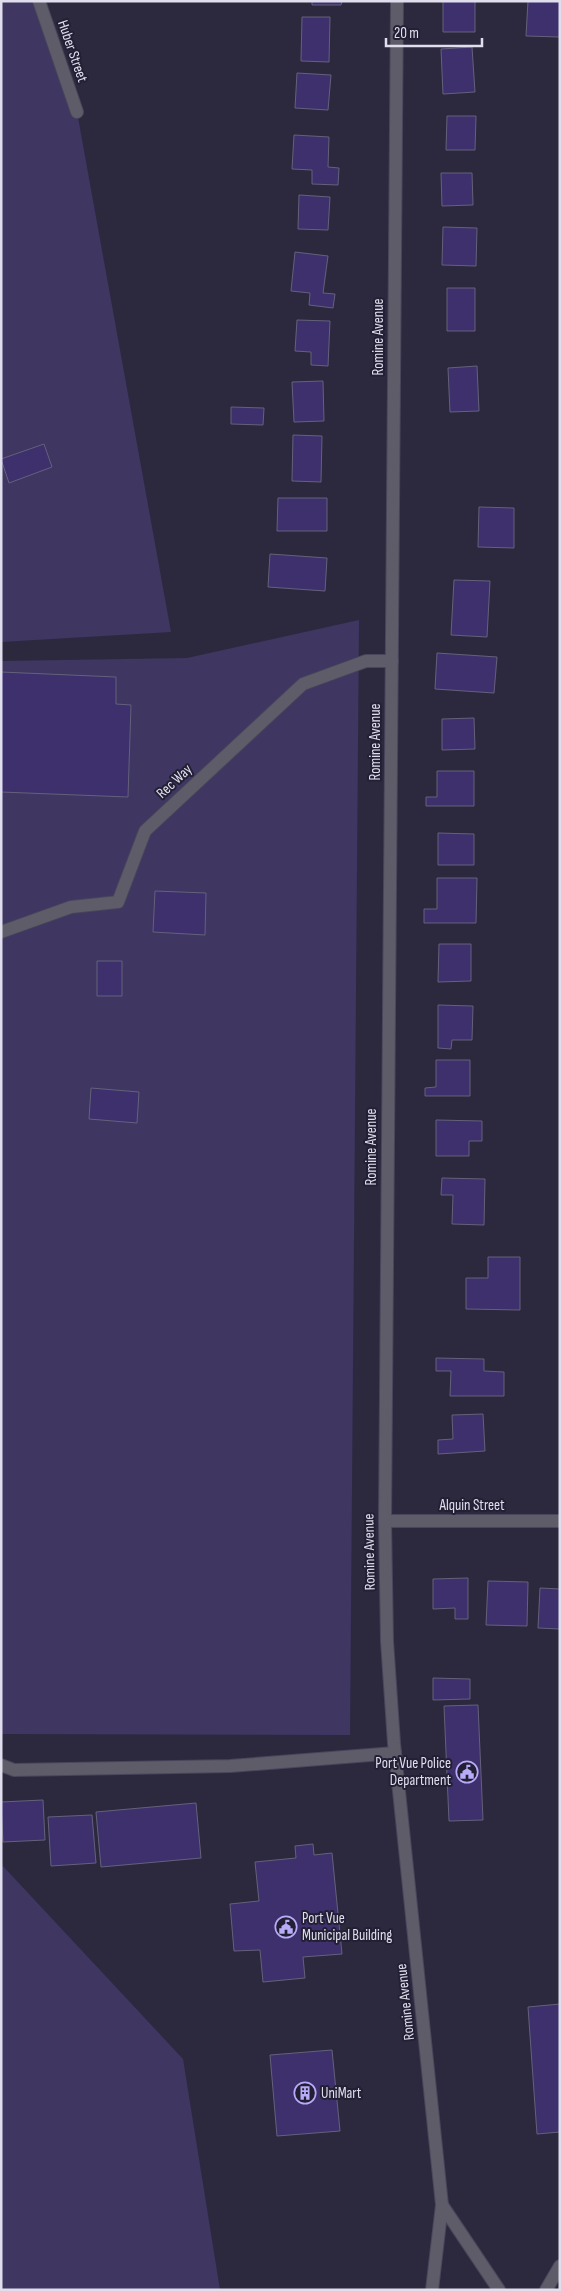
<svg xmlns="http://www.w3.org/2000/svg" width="561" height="2291" font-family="'Sofia Sans Condensed',sans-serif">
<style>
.green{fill:#3f3662}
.building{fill:#3e306c;stroke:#64617b}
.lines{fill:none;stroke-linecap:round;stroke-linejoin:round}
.service-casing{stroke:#49465b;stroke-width:14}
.minor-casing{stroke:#49465b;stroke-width:14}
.tertiary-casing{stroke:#49465b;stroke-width:14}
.service{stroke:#5e5c68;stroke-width:12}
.minor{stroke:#5e5c68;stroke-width:12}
.tertiary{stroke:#5e5c68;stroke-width:12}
.labels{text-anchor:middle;stroke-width:4;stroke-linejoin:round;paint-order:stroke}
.street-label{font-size:15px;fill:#e0deed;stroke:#231f35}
.poi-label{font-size:15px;fill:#e0deed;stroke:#231f35;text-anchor:start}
</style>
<rect width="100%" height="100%" fill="#2c293f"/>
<path class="green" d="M1,1H42L77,112L171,632L1,642Z
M359,620L350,1735L1,1734V661L187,658Z
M1,1864L183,2059L220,2290H1Z"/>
<path class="building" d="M312,1H342L341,5H312Z
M443,1H475V32H443Z
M528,1H560V37L526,36Z
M302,17H330L329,62L301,61Z
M472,47L475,92L443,94L441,49Z
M297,73L331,75L328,110L295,108Z
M447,116H476L475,150H446Z
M294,135L329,137L328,167L339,168L338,185L312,184V170L292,169Z
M441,173H472L473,205L442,206Z
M299,195L330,197L328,230L298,229Z
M443,227L477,228L476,266L442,265Z
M295,252L328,256L323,293L335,294L333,308L309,305L310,293L291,291Z
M447,288H475V331H447Z
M297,320L330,321L328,366L311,365V352L295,351Z
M477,366L479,411L450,412L448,368Z
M323,381L324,421L294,422L292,382Z
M231,407L264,408L263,425L231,424Z
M293,435L322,436L321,482L292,481Z
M44,444L52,467L9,483L1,459Z
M278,498H327V531H277Z
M479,507L514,508V548L478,547Z
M270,554L327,558L325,591L268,587Z
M454,580L490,581L487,637L451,635Z
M437,653L497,657L494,693L435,689Z
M1,672L116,677V704L131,705L128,797L1,792Z
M474,718L475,749L442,750V719Z
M437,771H474V806H426V797H437Z
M438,833L474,834V865H438Z
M437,878H477L476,923H424V909H437Z
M155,891L206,893L205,935L153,932Z
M439,944H471V981L438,982Z
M97,961H122V996H97Z
M438,1005L473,1006L472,1040H452L451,1049L438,1048Z
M436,1060H470V1096H425V1088L436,1087Z
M91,1088L139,1092L137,1123L89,1119Z
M436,1120L482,1121V1141H469V1156H436Z
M442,1178L485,1179L484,1225L452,1224L453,1195H441Z
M488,1257H520V1310L466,1309V1278H488Z
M436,1358L484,1359V1371L504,1372V1396H450L451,1371H436Z
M483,1414L485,1451L438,1454V1440L453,1439L452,1415Z
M468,1578V1619H455V1608L433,1609V1579Z
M488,1581L528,1582L527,1626L486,1625Z
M540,1588L560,1589V1629L538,1628Z
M433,1678L470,1679V1699L433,1700Z
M478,1705L483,1820L449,1821L444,1706Z
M43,1800L45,1840L3,1842L1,1802Z
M196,1803L201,1858L101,1867L96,1812Z
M92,1815L96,1863L51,1866L48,1817Z
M313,1844L314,1855L332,1853L342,1954L303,1957L305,1978L263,1982L260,1950L234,1951L230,1904L259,1901L255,1862L296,1858L295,1846Z
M560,2004V2132L537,2134L528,2007Z
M332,2050L340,2131L277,2136L270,2055Z"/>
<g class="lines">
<g class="service-casing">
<path id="service" d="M1,932L71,907L118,902L145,831L303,684L366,661H392
M1,1765L14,1770L230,1766L395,1753"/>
</g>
<g class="minor-casing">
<path id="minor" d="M39,1L77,112
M385,1521H560
M442,2205L499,2290"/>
</g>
<g class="tertiary-casing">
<path id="tertiary" d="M397,1L385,1521L387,1641L394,1743L442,2205L432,2290
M546,2290L560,2266"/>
</g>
<use href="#service" class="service"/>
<use href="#minor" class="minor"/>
<use href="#tertiary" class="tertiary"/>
</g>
<defs>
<g id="civic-ring" transform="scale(1.125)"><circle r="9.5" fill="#231f35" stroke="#b8abf7" stroke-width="1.5"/><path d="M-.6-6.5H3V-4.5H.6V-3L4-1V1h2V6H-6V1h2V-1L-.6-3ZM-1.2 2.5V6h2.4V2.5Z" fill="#b8abf7"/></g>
<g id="building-ring" transform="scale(1.125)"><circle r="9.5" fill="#231f35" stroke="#b8abf7" stroke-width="1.5"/><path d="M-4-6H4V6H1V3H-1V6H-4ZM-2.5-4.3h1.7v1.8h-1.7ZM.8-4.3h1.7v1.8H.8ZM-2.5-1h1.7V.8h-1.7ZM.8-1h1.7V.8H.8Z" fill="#b8abf7"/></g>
</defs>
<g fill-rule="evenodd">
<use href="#civic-ring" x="467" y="1772"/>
<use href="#civic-ring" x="286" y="1927"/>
<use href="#building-ring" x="305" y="2093"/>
</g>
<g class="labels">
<g class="street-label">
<text transform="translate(73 51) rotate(71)" y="5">Huber Street</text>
<text transform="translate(378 337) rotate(-90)" y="5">Romine Avenue</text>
<text transform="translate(375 742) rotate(-90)" y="5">Romine Avenue</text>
<text transform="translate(174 781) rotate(-43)" y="5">Rec Way</text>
<text transform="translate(371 1147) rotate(-90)" y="5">Romine Avenue</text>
<text x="472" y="1510">Alquin Street</text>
<text transform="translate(369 1552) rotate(-91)" y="5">Romine Avenue</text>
<text transform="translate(405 2002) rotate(-96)" y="5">Romine Avenue</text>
</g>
<g class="poi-label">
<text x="451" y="1768" text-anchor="end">Port Vue Police<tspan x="451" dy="17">Department</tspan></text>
<text x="302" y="1923">Port Vue<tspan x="302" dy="17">Municipal Building</tspan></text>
<text x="321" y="2098">UniMart</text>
</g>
</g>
<rect width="561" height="2291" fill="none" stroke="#e0deed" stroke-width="5"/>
<path d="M386 38v8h96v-8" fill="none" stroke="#e0deed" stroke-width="2.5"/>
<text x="394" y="38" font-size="15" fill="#e0deed" stroke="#231f35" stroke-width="4" paint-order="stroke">20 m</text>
</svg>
